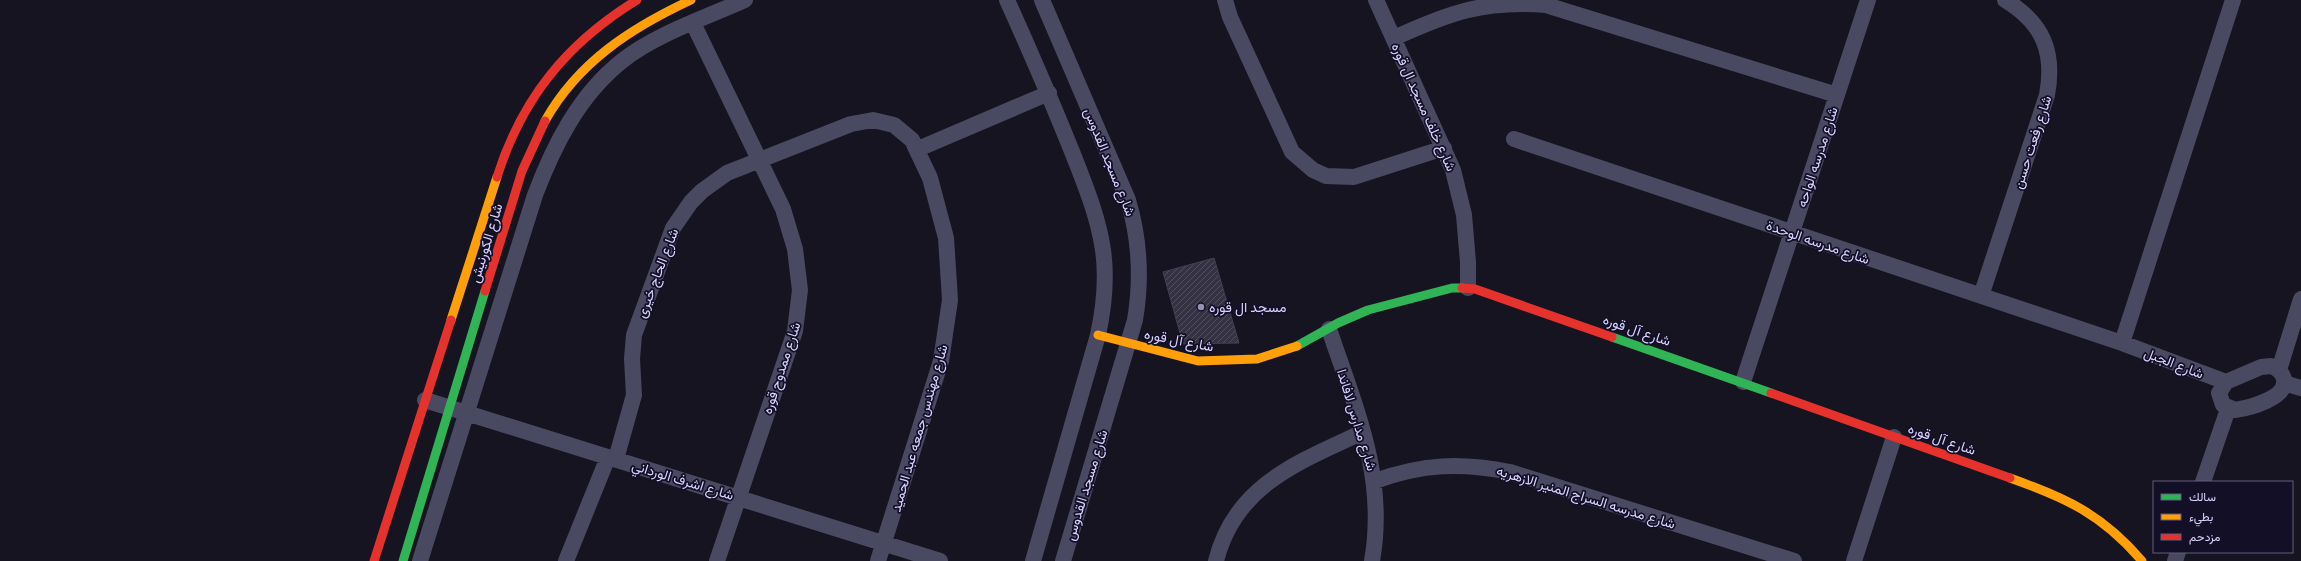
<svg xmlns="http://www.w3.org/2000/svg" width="2301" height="561" font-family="'Exo 2',Vazirmatn,sans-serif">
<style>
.building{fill:url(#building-hatch);stroke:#433f54}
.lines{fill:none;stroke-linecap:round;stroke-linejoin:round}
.street{stroke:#4a4962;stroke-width:16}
.fast{stroke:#30b455;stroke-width:9}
.slow{stroke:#ff9f0a;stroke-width:9}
.jam{stroke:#e5322d;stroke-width:9}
.poi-dot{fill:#9591b1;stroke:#130f26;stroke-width:1.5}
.labels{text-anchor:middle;stroke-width:3.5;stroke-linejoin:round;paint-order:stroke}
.street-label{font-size:14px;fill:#d9d4ff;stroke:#130f26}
.poi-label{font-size:14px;fill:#d9d4ff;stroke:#130f26;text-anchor:start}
</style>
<defs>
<pattern id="building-hatch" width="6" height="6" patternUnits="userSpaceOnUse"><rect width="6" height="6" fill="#343243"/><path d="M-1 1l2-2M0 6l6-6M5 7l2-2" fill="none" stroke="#514f5f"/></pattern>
</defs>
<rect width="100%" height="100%" fill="#161421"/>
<path class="building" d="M1214,258L1239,343L1183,344L1163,272Z"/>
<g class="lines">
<path class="street" d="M1007,0C1030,51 1052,102 1073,154C1085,185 1098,216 1103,250C1107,278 1104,307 1098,335L1033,561
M1042,0L1128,200C1140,240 1142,278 1135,320L1063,561
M1225,0L1230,17L1292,152L1313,170L1326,176L1354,177L1444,148
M1376,0L1453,170L1464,215L1468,262V288
M693,23L783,209L795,249L800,290L795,331L717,561
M1394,38C1449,13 1483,0 1546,5L1837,95
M1514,139L2122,343L2226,382
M918,149L1049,93
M1981,296L2047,95C2055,52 2043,23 2005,0
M1329,329C1355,407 1387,477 1372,561
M2122,343L2233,0
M2271,366C2277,368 2282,372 2284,379C2288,398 2249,408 2235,410L2223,405L2219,393L2226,382L2261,367Z
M2279,370L2301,299
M1743,382L1868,0
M2284,383L2301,388
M425,400L940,561
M616,459L634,395L632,359L634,335L673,228L691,202L702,191L727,173L851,124L873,120L894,125L912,140L930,178L946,238L950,300L941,361L878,561
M1375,481C1422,464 1460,462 1510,472L1794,561
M2203,482L2228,409
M420,561L535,195C554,145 579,95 622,61C654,35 707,17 745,0
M566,561L608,457
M1216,561C1235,485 1299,462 1363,432
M1854,561L1894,437
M2175,561L2178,552"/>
<path class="fast" d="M1612,337L1771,393
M1297,346L1338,323L1368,310L1452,288H1462
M403,561L485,291"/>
<path class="slow" d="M545,121C578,62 631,28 691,0
M451,320L497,177
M1098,335L1198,361L1257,359L1297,346
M2010,478C2066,498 2102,514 2142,561"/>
<path class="jam" d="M497,177C522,98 567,43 637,0
M1462,288L1475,289L1612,337
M485,291L522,171L545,121
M1771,393L2010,478
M374,561L451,320"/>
</g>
<circle class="poi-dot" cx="1201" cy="307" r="4"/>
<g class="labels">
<g class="street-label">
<text transform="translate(1424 107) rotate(66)" y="5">شارع خلف مسجد ال قوره</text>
<text transform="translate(2032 142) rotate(-72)" y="5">شارع رفعت حسن</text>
<text transform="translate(1817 157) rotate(-72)" y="5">شارع مدرسه الواحه</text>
<text transform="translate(1110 162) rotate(68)" y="5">شارع مسجد القدوس</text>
<text transform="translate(1818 242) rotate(19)" y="5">شارع مدرسه الوحدة</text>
<text transform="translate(486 243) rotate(-73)" y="5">شارع الكورنيش</text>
<text transform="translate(657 273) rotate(-69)" y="5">شارع الحاج خيرى</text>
<text transform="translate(1637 330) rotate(19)" y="5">شارع آل قوره</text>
<text transform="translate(1179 340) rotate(11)" y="5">شارع آل قوره</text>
<text transform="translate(2174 363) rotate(21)" y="5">شارع الجبل</text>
<text transform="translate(781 368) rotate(-72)" y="5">شارع ممدوح قوره</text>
<text transform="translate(1357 420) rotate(73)" y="5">شارع مدارس لافاندا</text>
<text transform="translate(919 428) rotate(-74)" y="5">شارع مهندس جمعه عبد الحميد</text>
<text transform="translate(1942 439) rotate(19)" y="5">شارع آل قوره</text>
<text transform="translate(683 480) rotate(17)" y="5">شارع اشرف الورداني</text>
<text transform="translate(1086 485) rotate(-73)" y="5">شارع مسجد القدوس</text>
<text transform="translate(1586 497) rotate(17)" y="5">شارع مدرسه السراج المنير الازهريه</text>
</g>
<g class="poi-label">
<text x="1209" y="312">مسجد ال قوره</text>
</g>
</g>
<rect x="2153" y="481" width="140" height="72" fill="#130f26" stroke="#625e7d"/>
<rect x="2161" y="494" width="20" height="6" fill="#30b455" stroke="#625e7d"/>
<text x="2189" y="501" font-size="12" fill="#d9d4ff">سالك</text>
<rect x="2161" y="514" width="20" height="6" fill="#ff9f0a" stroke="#625e7d"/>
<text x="2189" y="521" font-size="12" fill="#d9d4ff">بطيء</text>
<rect x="2161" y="534" width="20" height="6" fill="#e5322d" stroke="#625e7d"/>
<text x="2189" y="541" font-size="12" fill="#d9d4ff">مزدحم</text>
</svg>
